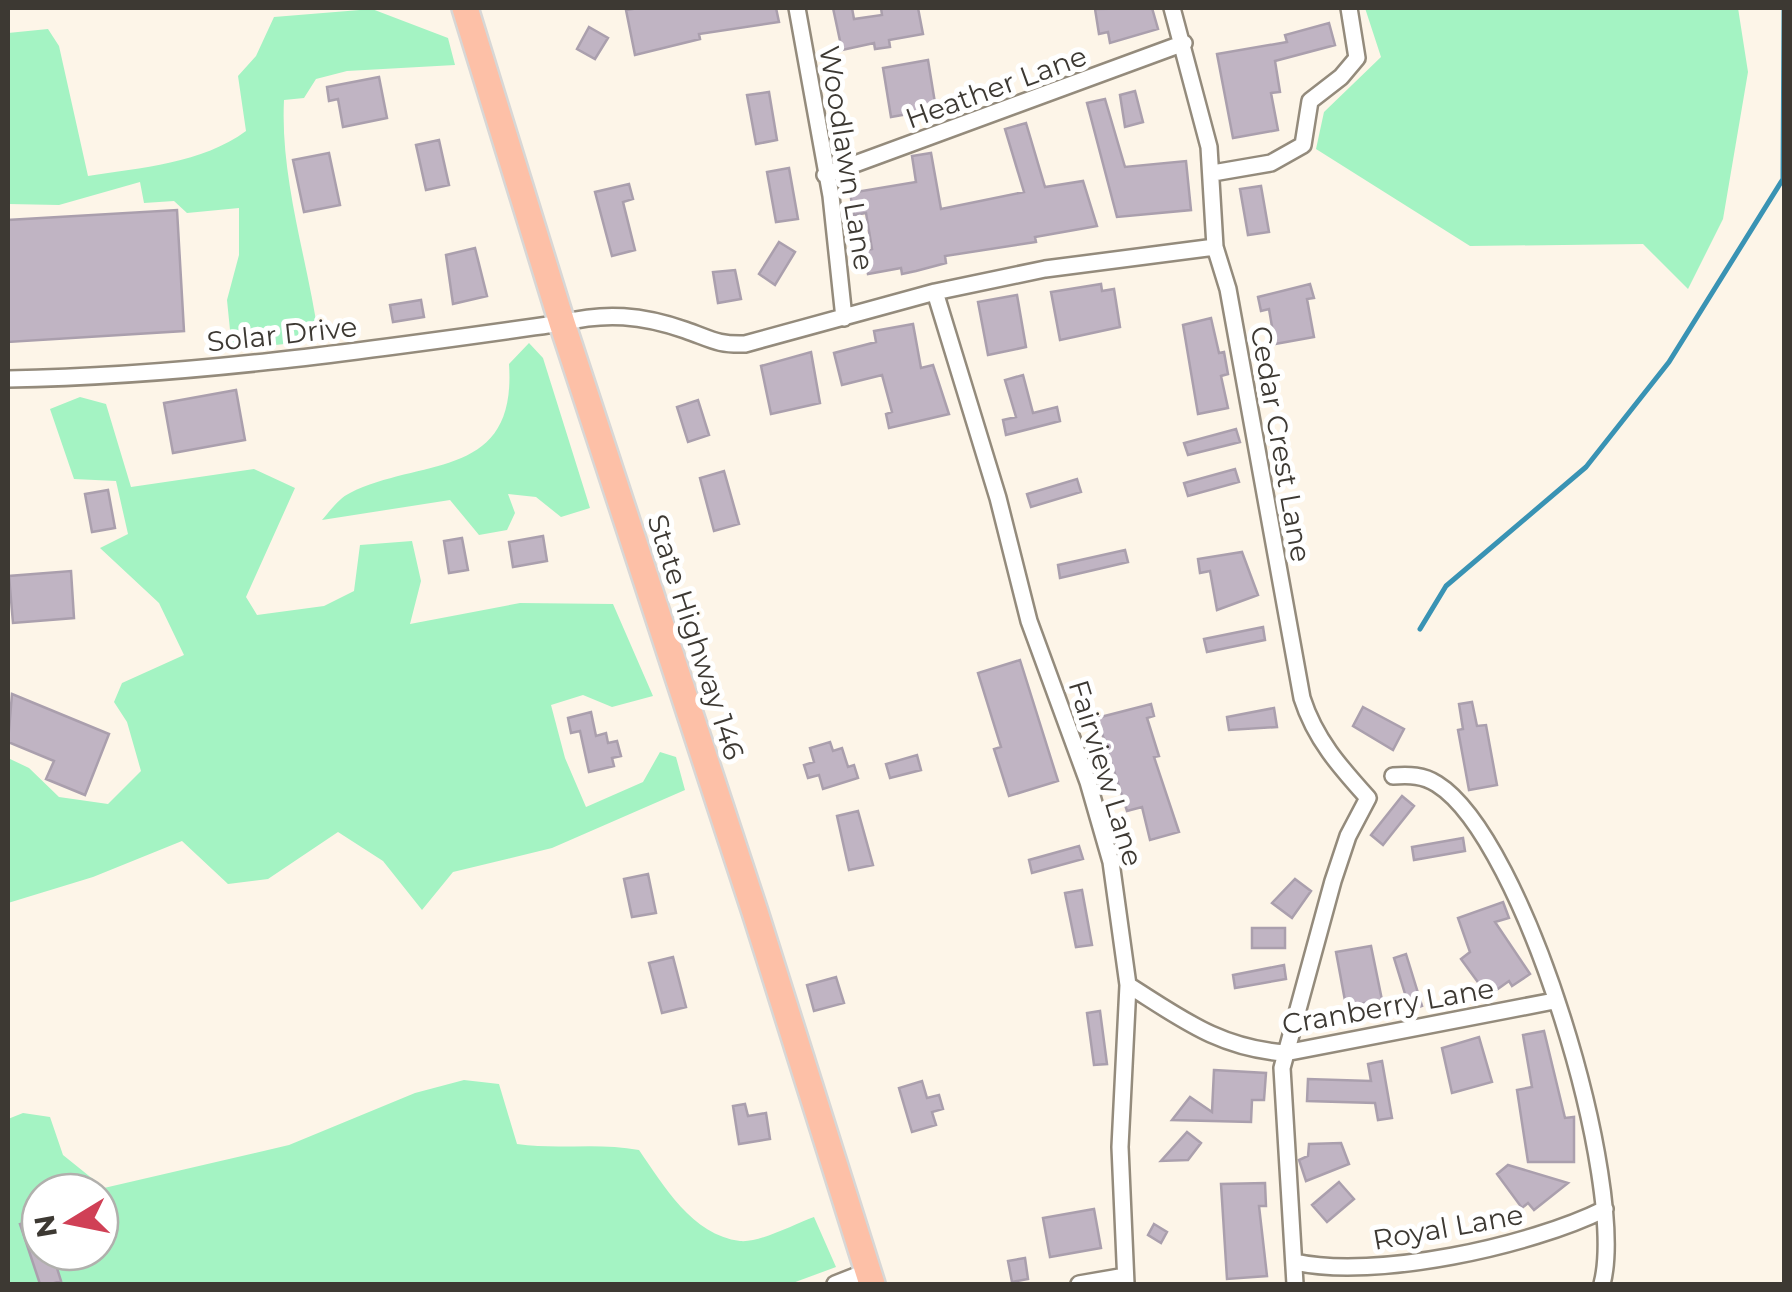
<svg xmlns="http://www.w3.org/2000/svg" width="1792" height="1292" font-family="Montserrat,sans-serif">
<style>
.green{fill:#a4f3c3;fill-rule:evenodd}
.lines{fill:none;stroke-linecap:round;stroke-linejoin:round}
.stream{stroke:#3993b4;stroke-width:5}
.building{fill:#c0b4c3;stroke:#aa9fad;stroke-width:2.5}
.street-casing{stroke:#948b7c;stroke-width:20}
.primary-casing{stroke:#d8d7d6;stroke-width:30}
.street{stroke:#fff;stroke-width:15}
.primary{stroke:#fdc0a7;stroke-width:25}
.labels{text-anchor:middle;stroke-width:10;stroke-linejoin:round;paint-order:stroke}
.street-label{font-size:28px;fill:#3d3933;stroke:#fff}
</style>
<rect width="100%" height="100%" fill="#fdf5e8"/>
<path class="green" d="M1365,8H1738L1748,72L1723,219L1688,289L1643,244L1470,246L1316,149L1324,112L1381,57Z
M372,9L448,38L455,65L347,71L316,79L304,98L284,100C280,180 308,260 319,340L232,350L227,300L239,255V208L187,213L174,201L144,203L140,182L59,205L8,204V33L48,29L59,46L88,176C140,168 203,163 246,131L238,76L256,56L274,17Z
M529,343L543,358L590,508L561,517L536,497L508,494L515,513L507,530L479,535L450,500L322,520C330,511 339,498 350,493C422,457 517,481 509,364Z
M80,397L106,404L131,487L254,469L295,488L246,597L257,615L324,606L354,591L360,545L412,541L421,581L410,624L520,603L613,604L653,696L612,707L583,695L551,705L565,758L586,807L643,782L660,752L676,757L685,790L552,848L453,872L422,910L383,861L338,832L268,879L228,884L182,841L93,877L8,903V758L29,768L59,797L108,804L141,771L127,722L114,702L122,683L184,655L159,603L100,548L128,534L116,481L74,479L50,409Z
M464,1080L499,1084L517,1144C559,1150 598,1142 639,1150C664,1186 692,1235 740,1241C760,1243 794,1224 814,1217L836,1267L790,1284H8V1119L23,1113L50,1117L63,1155L104,1188L289,1145L415,1093ZM40,1192H100V1252H40Z"/>
<g class="lines">
<path class="stream" d="M1420,629L1446,586L1586,467L1669,362L1783,179L1784,8"/>
</g>
<path class="building" d="M639,8H776L779,22L699,34L700,39L635,55L626,10Z
M833,8H852L854,19L882,15L881,8H918L923,34L889,40L890,47L875,49L874,43L842,50Z
M1152,8L1158,29L1110,43L1108,32L1099,34L1095,9Z
M1329,23L1335,45L1275,61L1280,92L1271,93L1278,130L1233,138L1217,54L1287,42L1285,35Z
M589,27L608,38L595,59L577,49Z
M928,60L936,109L891,117L883,68Z
M379,77L387,118L343,127L338,99L329,101L327,87Z
M1135,91L1143,122L1125,127L1120,95Z
M769,92L777,140L756,144L747,95Z
M1105,99L1125,167L1186,161L1191,210L1117,217L1087,103Z
M1026,123L1045,187L1083,181L1097,226L1035,237L1036,242L945,256L946,263L916,271L902,274L901,268L868,274L864,251L872,249L866,213L854,215L850,193L916,182L912,156L931,153L941,209L1024,192L1005,129Z
M439,140L449,185L426,190L416,145Z
M329,153L340,205L304,212L293,160Z
M789,168L798,219L776,222L767,172Z
M629,184L633,199L623,202L635,250L612,256L595,192Z
M1261,186L1269,232L1248,235L1240,189Z
M177,210L184,331L8,342V220Z
M779,242L795,252L775,285L759,274Z
M475,248L487,296L453,304L446,255Z
M735,270L741,299L718,303L713,272Z
M1101,284L1102,291L1114,289L1120,327L1060,340L1051,292Z
M1310,284L1314,298L1307,299L1314,337L1275,344L1269,309L1261,311L1258,297Z
M1017,295L1026,347L988,355L978,302Z
M421,300L424,317L393,322L390,305Z
M1211,318L1219,353L1224,352L1228,374L1221,376L1228,408L1198,414L1183,325Z
M913,324L921,368L933,365L949,414L889,428L886,414L892,412L882,375L842,385L834,353L876,342L874,331Z
M811,352L820,403L771,414L761,366Z
M1023,375L1033,413L1057,407L1060,421L1006,435L1003,420L1016,417L1005,380Z
M236,390L245,440L173,453L164,403Z
M698,400L709,435L688,442L677,407Z
M1236,429L1240,442L1188,455L1184,443Z
M1235,469L1239,482L1188,496L1184,483Z
M724,471L739,524L714,531L700,478Z
M1077,479L1081,492L1031,507L1027,494Z
M108,490L115,528L92,532L85,494Z
M543,536L547,561L513,567L509,542Z
M462,538L468,570L449,573L444,541Z
M1125,550L1128,562L1060,578L1058,565Z
M1242,552L1258,595L1217,610L1210,571L1200,573L1198,559Z
M71,571L74,618L13,623L9,576Z
M1263,627L1265,640L1207,652L1204,639Z
M1020,660L1058,781L1009,796L994,749L1001,747L978,673Z
M12,694L109,734L85,795L46,779L54,761L8,742Z
M1472,702L1477,726L1486,725L1497,785L1469,790L1458,730L1463,729L1459,704Z
M1151,704L1154,716L1147,718L1159,756L1154,757L1179,832L1150,840L1142,807L1127,811L1097,718Z
M1363,707L1404,729L1393,750L1353,726Z
M1274,708L1277,727L1229,730L1227,717Z
M591,712L596,736L606,733L608,743L617,741L621,756L612,758L614,766L589,772L580,731L571,733L568,718Z
M830,742L833,751L842,748L848,767L854,765L858,778L823,789L819,775L808,778L804,765L814,762L810,748Z
M917,755L921,770L890,778L886,764Z
M1402,796L1414,806L1383,845L1371,835Z
M858,811L873,865L849,870L837,816Z
M1463,838L1465,851L1414,860L1412,847Z
M1079,846L1083,859L1032,873L1029,860Z
M648,874L656,913L632,917L624,879Z
M1295,879L1311,891L1292,918L1272,903Z
M1082,890L1092,945L1076,947L1065,893Z
M1503,902L1509,918L1495,922L1530,974L1512,986L1509,981L1488,996L1461,959L1470,952L1458,918Z
M1252,928H1285V948H1252Z
M1371,946L1382,1000L1346,1006L1336,952Z
M1406,954L1422,1006L1410,1010L1394,958Z
M673,957L686,1007L662,1013L649,963Z
M1284,965L1286,979L1235,988L1233,975Z
M836,977L844,1003L814,1011L807,985Z
M1100,1011L1107,1064L1094,1065L1087,1013Z
M1544,1031L1565,1118L1574,1117V1162H1528L1517,1090L1532,1087L1523,1035Z
M1479,1037L1492,1082L1452,1093L1442,1048Z
M1382,1061L1392,1118L1378,1120L1375,1103L1307,1101L1308,1079L1371,1081L1368,1064Z
M1214,1070L1266,1073L1264,1100H1252L1251,1122L1172,1120L1190,1097L1212,1112Z
M922,1081L927,1098L939,1095L943,1109L932,1112L936,1125L912,1132L899,1088Z
M745,1104L748,1116L766,1113L770,1139L739,1144L733,1106Z
M1187,1132L1201,1143L1188,1160L1161,1161Z
M1341,1143L1349,1164L1306,1181L1299,1160L1308,1156L1309,1144Z
M1508,1165L1568,1183L1534,1210L1528,1203L1522,1208L1497,1174Z
M1339,1182L1354,1199L1327,1222L1312,1205Z
M1265,1183L1266,1206H1259L1267,1276L1227,1279L1221,1184Z
M1094,1209L1101,1248L1050,1257L1043,1218Z
M40,1218V1252H52L61,1281L51,1284H40L20,1224Z
M1154,1224L1167,1232L1161,1243L1148,1235Z
M1025,1258L1028,1279L1012,1282L1008,1261Z"/>
<g class="lines">
<g class="street-casing">
<path id="street" d="M797,8L831,196L844,318
M1172,8L1209,147L1215,247
M1213,173L1271,163L1303,145L1310,101L1341,77L1357,58L1349,8
M825,175L1184,43
M935,292L998,498L1029,621L1088,782L1111,862L1128,985L1120,1147L1126,1284
M8,379C194,376 377,349 562,323C605,312 642,315 685,330C711,339 717,345 745,344L935,292L1045,269L1215,247L1228,289L1302,698C1315,739 1340,767 1368,798L1348,836L1333,881L1282,1068L1295,1284
M1393,776C1410,775 1423,775 1437,784C1525,839 1628,1185 1602,1284
M1128,985C1182,1019 1219,1048 1285,1053L1554,1001
M1295,1262C1375,1280 1531,1246 1605,1209
M835,1284L868,1271
M1079,1284L1125,1276"/>
</g>
<g class="primary-casing">
<path id="primary" d="M465,8L562,323L755,912L872,1284"/>
</g>
<use href="#street" class="street"/>
<use href="#primary" class="primary"/>
</g>
<g class="labels">
<g class="street-label">
<text transform="translate(996 87) rotate(-20)" y="10">Heather Lane</text>
<text transform="translate(847 158) rotate(81)" y="10">Woodlawn Lane</text>
<text transform="translate(282 334) rotate(-6)" y="10">Solar Drive</text>
<text transform="translate(1281 444) rotate(80)" y="10">Cedar Crest Lane</text>
<text transform="translate(696 637) rotate(72)" y="10">State Highway 146</text>
<text transform="translate(1106 773) rotate(73)" y="10">Fairview Lane</text>
<text transform="translate(1388 1006) rotate(-10)" y="10">Cranberry Lane</text>
<text transform="translate(1448 1227) rotate(-10)" y="10">Royal Lane</text>
</g>
</g>
<rect width="1792" height="1292" fill="none" stroke="#3d3933" stroke-width="20"/>
<g transform="translate(70 1222) rotate(260)"><circle r="48" fill="#ffffff" stroke="#b1b0ad" stroke-width="2.5"/>
<path d="M0-8L18 38L0 25L-18 38Z" fill="#d04056"/>
<text y="-15" font-size="28" font-weight="bold" text-anchor="middle" fill="#3d3933">N</text>
</g>
</svg>
